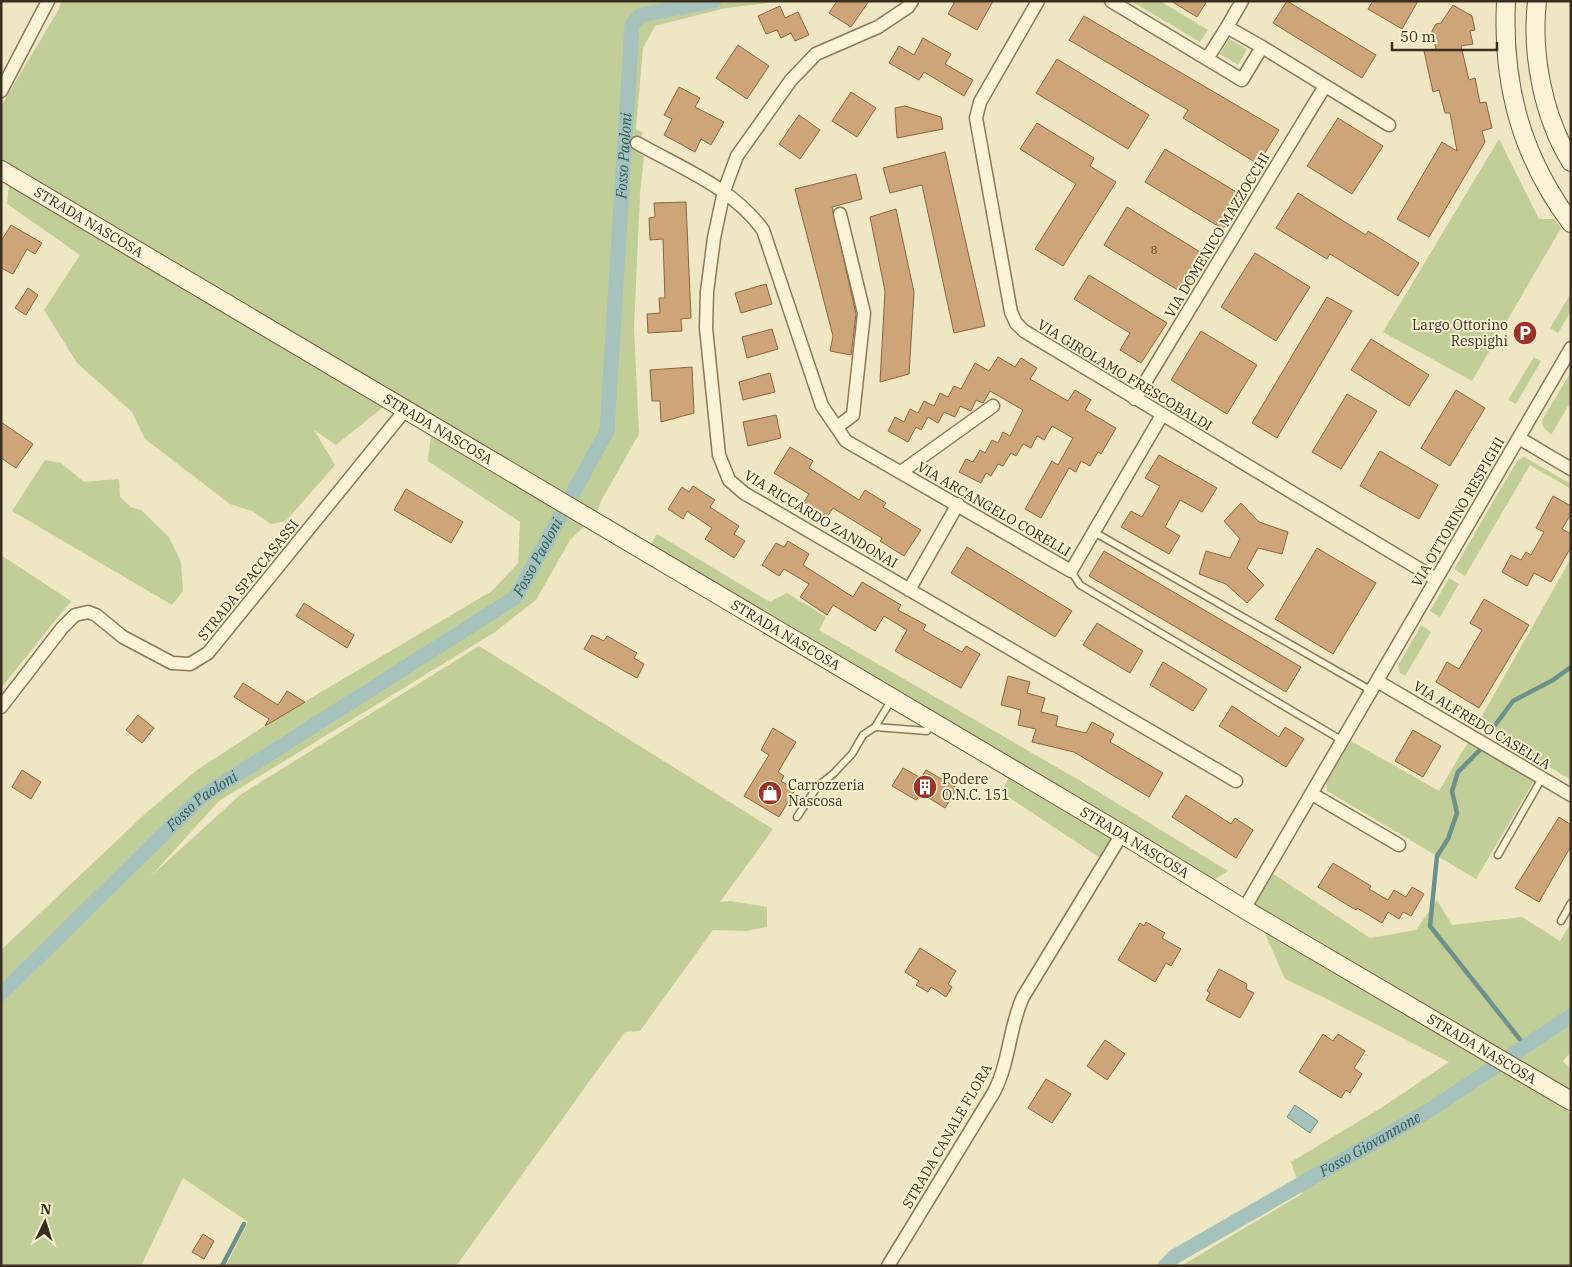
<svg xmlns="http://www.w3.org/2000/svg" width="1572" height="1267" font-family="'IBM Plex Serif',serif">
<style>
.green{fill:#c2ce97}
.water{fill:#a6c2bd;stroke:#6c918b}
.lines{fill:none;stroke-linecap:round;stroke-linejoin:round}
.stream{stroke:#6c918b;stroke-width:4.5}
.canal{stroke:#a6c2bd;stroke-width:15}
.building{fill:#cea578;stroke:#8a643f}
.lane-casing{stroke:#8a7859;stroke-width:9}
.street-casing{stroke:#8a7859;stroke-width:15}
.secondary-casing{stroke:#6c593d;stroke-width:20}
.lane{stroke:#faf3d7;stroke-width:6}
.street{stroke:#faf3d7;stroke-width:12}
.secondary{stroke:#faf3d7;stroke-width:18}
.labels{text-anchor:middle;stroke-width:4;stroke-linejoin:round;paint-order:stroke}
.number-label{font-size:11px;fill:#5f4c34}
.street-label{font-size:14px;fill:#3a2e1e;stroke:#f6f0d3}
.poi-label{font-size:14px;fill:#3a2e1e;stroke:#f6f0d3;text-anchor:start}
.water-label{font-size:15px;font-style:italic;fill:#2d585a;stroke:#f6f0d3}
</style>
<rect width="100%" height="100%" fill="#efe7c3"/>
<path class="green" d="M61,1H786L726,8L655,26L643,48L636,129L643,133L635,150L644,156L640,195L634,328L639,434L601,501L596,515L570,540L536,600L495,632L219,801L151,876L240,795L479,646L773,829L720,902L731,901L767,907V927L747,931L713,930L640,1031L625,1032L456,1266H226L248,1222L183,1178L141,1266H1V950L147,812L197,770L272,721L492,591L518,563L520,522L428,461L433,416L397,396L336,445L314,430L335,465L286,521L271,524L252,511L230,504L145,439L132,412L77,363L44,310L80,255L7,204L11,166L1,160V106L59,9Z
M1131,1H1160L1208,30L1200,42Z
M1229,39L1247,49L1238,65L1220,54Z
M1499,139L1539,219H1554L1561,228L1472,381L1383,332Z
M1571,293V311L1558,333L1550,328Z
M1534,357L1541,361L1516,404L1508,400Z
M1571,372V401L1551,435L1543,427L1542,420Z
M1524,457L1571,484V489L1530,465L1465,576L1454,569L1517,461Z
M45,460L61,463L84,482L119,479L120,497L131,507L141,510L169,537L181,562L183,591L172,605L12,511Z
M657,534L770,602L787,593L826,617L819,630L1079,780L1228,871L1212,881L1133,835L1099,857L1001,792L1015,767L648,549Z
M1,555L71,601L1,688Z
M1571,558V780L1478,723Z
M1449,578L1459,584L1440,617L1430,611Z
M1421,625L1431,632L1405,676L1400,673L1398,666Z
M1351,741L1439,791L1468,742L1534,781L1476,879L1327,791L1326,783Z
M1272,873L1370,938L1416,930L1437,900L1452,925L1522,917L1560,941L1571,923V1052L1563,1061L1571,1070V1109L1567,1112L1571,1114V1266H1181L1302,1194L1291,1162L1381,1108L1449,1062L1327,999L1285,979L1253,907Z"/>
<path class="water" d="M1295,1105L1318,1121L1310,1133L1287,1117Z"/>
<g class="lines">
<path class="stream" d="M1493,728L1513,701L1553,680L1571,667
M1482,748L1458,772L1452,791L1457,813L1448,839L1437,856L1430,926L1526,1047
M222,1266L244,1224"/>
<g class="canal">
<path id="s1" d="M1,994L200,798L516,597L607,431L632,25L641,15L714,1"/>
<path id="s2" d="M1165,1266L1174,1257L1430,1110L1571,1016"/>
</g>
</g>
<path class="building" d="M837,1H869L851,27L829,13Z
M955,1H993L977,30L948,14Z
M1171,1H1207L1197,17Z
M1287,1L1376,55L1362,78L1273,23Z
M1373,1H1418L1402,29L1368,9Z
M1453,5L1472,16L1475,30L1470,31L1473,44L1461,46L1469,80L1475,78L1480,103L1486,102L1492,128L1482,131L1485,142L1429,237L1397,219L1442,142L1457,151L1450,113H1445L1439,90L1433,92L1424,51L1436,49L1432,31L1436,24L1441,23Z
M780,6L785,18L798,12L809,35L795,41L791,33L781,38L777,30L766,34L758,16Z
M1084,16L1279,130L1258,164L1183,118L1188,110L1069,40Z
M923,38L951,54L945,64L973,80L964,96L924,72L919,80L889,63L899,46L914,55Z
M738,45L769,66L747,99L716,78Z
M1057,59L1149,115L1128,149L1036,93Z
M679,87L700,98L695,107L724,122L711,145L701,139L695,152L664,135L672,119L664,115Z
M851,92L876,108L857,137L832,121Z
M905,106L941,117L943,129L897,138L895,108Z
M799,115L820,130L800,159L779,144Z
M1338,118L1383,146L1352,194L1307,166Z
M1037,123L1094,158L1090,166L1116,182L1063,266L1035,249L1076,184L1020,149Z
M1165,149L1243,196L1223,229L1145,182Z
M945,152L985,326L954,333L922,185L890,193L883,168Z
M856,174L862,199L832,207L856,314L851,355L830,351L833,336L795,189Z
M1298,193L1366,235L1368,231L1419,263L1398,296L1330,254L1327,259L1276,228Z
M686,202L691,318L681,319L682,331L648,333L647,314L660,313L659,298H665L663,239L650,240L649,218L655,217L654,203Z
M1127,207L1205,255L1181,292L1104,245Z
M896,209L914,292L909,374L880,382L885,291L870,217Z
M11,225L42,243L35,254L27,249L13,274L1,268V241Z
M1255,253L1310,287L1276,341L1221,307Z
M1089,275L1167,323L1141,363L1120,350L1130,333L1074,299Z
M766,284L772,304L741,313L735,293Z
M28,288L38,295L26,315L15,308Z
M1327,297L1352,311L1277,438L1252,423Z
M772,329L778,349L747,358L742,337Z
M1201,331L1257,365L1227,414L1171,380Z
M1371,339L1429,375L1409,406L1351,370Z
M998,357L1015,367L1021,358L1037,368L1030,379L1068,401L1075,390L1091,400L1085,410L1116,428L1101,454L1098,452L1090,466L1081,461L1076,472L1069,468L1041,518L1025,509L1052,461L1058,465L1073,438L1052,426L1044,440L1037,436L1031,448L1023,444L1016,456L1011,453L1003,466L998,464L991,476L986,473L981,483L959,472L966,459L973,462L980,450L985,453L992,440L998,443L1003,432L1010,436L1023,410L990,391L983,403L976,400L971,411L960,406L955,417L944,412L938,423L928,417L921,430L916,427L908,442L888,431L895,417L904,422L910,409L918,413L924,401L934,406L940,393L948,397L954,386L961,389L975,363L989,371Z
M692,367L694,413L661,422L660,401H652L650,370Z
M770,373L775,392L743,400L739,382Z
M1456,390L1485,408L1450,466L1421,448Z
M1347,394L1377,411L1341,469L1312,452Z
M776,415L781,438L748,446L743,422Z
M1,422L33,444L16,468L1,458Z
M790,447L813,461L809,468L859,500L865,490L886,503L883,507L921,530L904,556L880,541L882,538L833,508L827,517L804,502L809,494L774,473Z
M1380,451L1438,485L1419,519L1360,486Z
M1159,455L1217,488L1202,512L1180,500L1165,527L1180,536L1169,554L1121,527L1131,511L1142,517L1160,486L1145,478Z
M693,486L715,500L710,507L739,526L734,534L745,541L734,558L705,539L712,528L687,511L683,519L668,509L682,487L689,492Z
M406,489L463,522L451,543L394,510Z
M1553,496L1571,506V514L1562,529L1571,534V547L1551,582L1534,573L1527,586L1502,572L1511,555L1521,560L1526,552L1531,555L1544,532L1536,528Z
M1241,503L1259,522L1288,532L1282,554L1258,548L1247,568L1264,585L1247,603L1226,584L1199,574L1206,551L1230,558L1240,539L1224,521Z
M788,541L809,554L803,565L853,597L862,582L901,605L898,610L926,625L923,630L962,652L966,646L980,654L961,688L895,651L907,630L884,616L875,631L833,605L827,615L800,597L809,584L784,569L779,576L762,565L776,543L784,547Z
M967,547L1072,611L1055,637L951,573Z
M1317,548L1376,583L1333,654L1275,619Z
M1104,551L1301,667L1286,692L1089,576Z
M1484,599L1529,625L1479,708L1436,682L1447,662L1459,669L1482,630L1470,623Z
M304,603L354,635L347,648L296,616Z
M1097,623L1143,651L1130,673L1083,645Z
M592,635L604,641L607,636L637,653L634,658L644,664L637,678L584,649Z
M1163,662L1207,689L1193,711L1150,685Z
M1008,676L1030,682L1027,693L1045,698L1041,712L1058,716L1056,726L1086,733L1092,722L1114,734L1110,742L1163,773L1149,797L1074,752L1032,742L1036,729L1018,725L1021,710L1001,705Z
M243,683L278,705L287,691L305,702L265,726L269,719L234,697Z
M1232,706L1279,737L1285,727L1304,739L1286,767L1219,726Z
M138,715L154,728L142,743L126,730Z
M773,728L796,742L778,772L784,776L781,781L795,790L779,817L744,796L769,755L761,750Z
M1413,730L1441,746L1423,777L1395,761Z
M903,768L921,778L926,770L957,788L945,808L921,793L916,800L892,786Z
M22,770L41,782L31,799L12,787Z
M1186,795L1231,824L1235,818L1253,830L1236,858L1172,817Z
M1559,817L1571,825V846L1539,902L1515,888Z
M1333,863L1371,886L1369,889L1388,900L1394,890L1406,897L1412,887L1424,894L1411,916L1403,912L1399,919L1388,912L1382,923L1357,908L1356,910L1318,887Z
M1146,922L1165,933L1162,938L1181,949L1171,966L1166,963L1155,982L1118,960L1140,923L1144,926Z
M920,948L956,971L948,984L952,987L946,997L931,987L928,992L916,985L919,981L905,972Z
M1219,969L1247,984L1246,989L1254,993L1240,1018L1206,1000L1210,993L1207,991Z
M1323,1034L1333,1041L1338,1034L1365,1051L1354,1068L1362,1074L1350,1093L1346,1090L1341,1098L1299,1072Z
M1105,1040L1125,1054L1107,1080L1087,1066Z
M1046,1079L1071,1094L1052,1123L1028,1108Z
M203,1234L214,1241L204,1259L192,1252Z"/>
<g class="lines">
<g class="lane-casing">
<path id="lane" d="M1094,532L1372,691
M1071,571L1080,585L1343,741
M875,727L927,731L932,724
M797,817L817,787L834,773L852,754L863,735L875,727L892,699
M1498,855L1542,778
M1561,921L1571,903"/>
</g>
<g class="street-casing">
<path id="street" d="M912,1L908,7L878,27L816,54L791,80L737,156L724,191L714,238L707,292L706,328L719,455L729,480L744,493L1236,781
M1038,1L980,102L976,118L1011,312L1016,323L1024,331L1436,579
M1111,1L1242,80L1262,47L1227,27L1207,59
M1227,27L1242,1
M1262,47L1389,125
M1,91L48,1
M637,143C681,168 733,188 763,230L822,406L846,441L1071,571L1162,415
M1135,399L1325,86
M837,427L853,415L864,313L840,214
M1519,438L1571,469
M901,472L993,406
M909,590L958,504
M1377,681L1571,795
M1,707L62,628L75,615L88,612L96,615L123,637L172,663L190,664L208,653L406,409
M1312,794L1399,845
M1244,909L1571,348
M888,1266L994,1092C1010,1061 1009,1027 1023,997L1122,834"/>
</g>
<g class="secondary-casing">
<g id="secondary">
<path d="M1506,1C1502,84 1521,156 1571,223"/>
<path d="M1537,1C1531,54 1543,116 1571,162"/>
<path id="s3" d="M1,170L1122,834L1244,909L1571,1101"/>
</g>
</g>
<use href="#lane" class="lane"/>
<use href="#street" class="street"/>
<use href="#secondary" class="secondary"/>
</g>
<defs>
<g id="parking-disc" transform="scale(1.25)"><circle r="9.5" fill="#9b3328" stroke="#f6f0d3"/><path d="M-3.5-5.5H1a3.5 3.5 0 0 1 0 7H-1V5.5H-3.5ZM-1-3.4V-.6H.8a1.4 1.4 0 0 0 0-2.8Z" fill="#fff"/></g>
<g id="building-disc" transform="scale(1.25)"><circle r="9.5" fill="#9b3328" stroke="#f6f0d3"/><path d="M-4-6H4V6H1V3H-1V6H-4ZM-2.5-4.3h1.7v1.8h-1.7ZM.8-4.3h1.7v1.8H.8ZM-2.5-1h1.7V.8h-1.7ZM.8-1h1.7V.8H.8Z" fill="#fff"/></g>
<g id="shop-disc" transform="scale(1.25)"><circle r="9.5" fill="#9b3328" stroke="#f6f0d3"/><path d="M-5-2.5h2.3a2.7 3.5 0 0 1 5.4 0H5L5.5 6h-11ZM-1.5-2.5h3a1.5 2.3 0 0 0-3 0Z" fill="#fff"/></g>
</defs>
<g fill-rule="evenodd">
<use href="#parking-disc" x="1525" y="333"/>
<use href="#building-disc" x="925" y="787"/>
<use href="#shop-disc" x="770" y="793"/>
</g>
<g class="labels">
<g class="number-label">
<text x="1154" y="254">8</text>
</g>
<g class="street-label">
<text dy="5" stroke="none"><textPath href="#s3" startOffset="102">STRADA NASCOSA</textPath></text>
<text transform="translate(1217 235) rotate(-59)" y="5">VIA DOMENICO MAZZOCCHI</text>
<text transform="translate(1125 375) rotate(31)" y="5">VIA GIROLAMO FRESCOBALDI</text>
<text dy="5" stroke="none"><textPath href="#s3" startOffset="508">STRADA NASCOSA</textPath></text>
<text transform="translate(994 509) rotate(30)" y="5">VIA ARCANGELO CORELLI</text>
<text transform="translate(1458 512) rotate(-60)" y="5">VIA OTTORINO RESPIGHI</text>
<text transform="translate(821 519) rotate(31)" y="5">VIA RICCARDO ZANDONAI</text>
<text transform="translate(248 580) rotate(-51)" y="5">STRADA SPACCASASSI</text>
<text dy="5" stroke="none"><textPath href="#s3" startOffset="912">STRADA NASCOSA</textPath></text>
<text transform="translate(1482 725) rotate(31)" y="5">VIA ALFREDO CASELLA</text>
<text dy="5" stroke="none"><textPath href="#s3" startOffset="1318">STRADA NASCOSA</textPath></text>
<text dy="5" stroke="none"><textPath href="#s3" startOffset="1722">STRADA NASCOSA</textPath></text>
<text transform="translate(947 1136) rotate(-60)" y="5">STRADA CANALE FLORA</text>
</g>
<g class="poi-label">
<text x="1508" y="330" text-anchor="end">Largo Ottorino<tspan x="1508" dy="16">Respighi</tspan></text>
<text x="942" y="784">Podere<tspan x="942" dy="16">O.N.C. 151</tspan></text>
<text x="788" y="790">Carrozzeria<tspan x="788" dy="16">Nascosa</tspan></text>
</g>
<g class="water-label">
<text dy="5" stroke="none"><textPath href="#s1" startOffset="1119">Fosso Paoloni</textPath></text>
<text dy="5" stroke="none"><textPath href="#s1" startOffset="699">Fosso Paoloni</textPath></text>
<text dy="5" stroke="none"><textPath href="#s1" startOffset="279">Fosso Paoloni</textPath></text>
<text dy="5" stroke="none"><textPath href="#s2" startOffset="239">Fosso Giovannone</textPath></text>
</g>
</g>
<rect width="1572" height="1267" fill="none" stroke="#3a2e1e" stroke-width="5"/>
<g transform="translate(45 1222) rotate(4)" stroke="#f6f0d3" stroke-width="4" paint-order="stroke">
<path d="M0-4L9 19L0 12L-9 19Z" fill="#3a2e1e"/>
<text y="-8" font-size="14" font-weight="bold" text-anchor="middle" fill="#3a2e1e">N</text>
</g>
<path d="M1392 42v8h105v-8" fill="none" stroke="#3a2e1e" stroke-width="2.5"/>
<text x="1400" y="42" font-size="15" fill="#3a2e1e" stroke="#f6f0d3" stroke-width="4" paint-order="stroke">50 m</text>
</svg>
